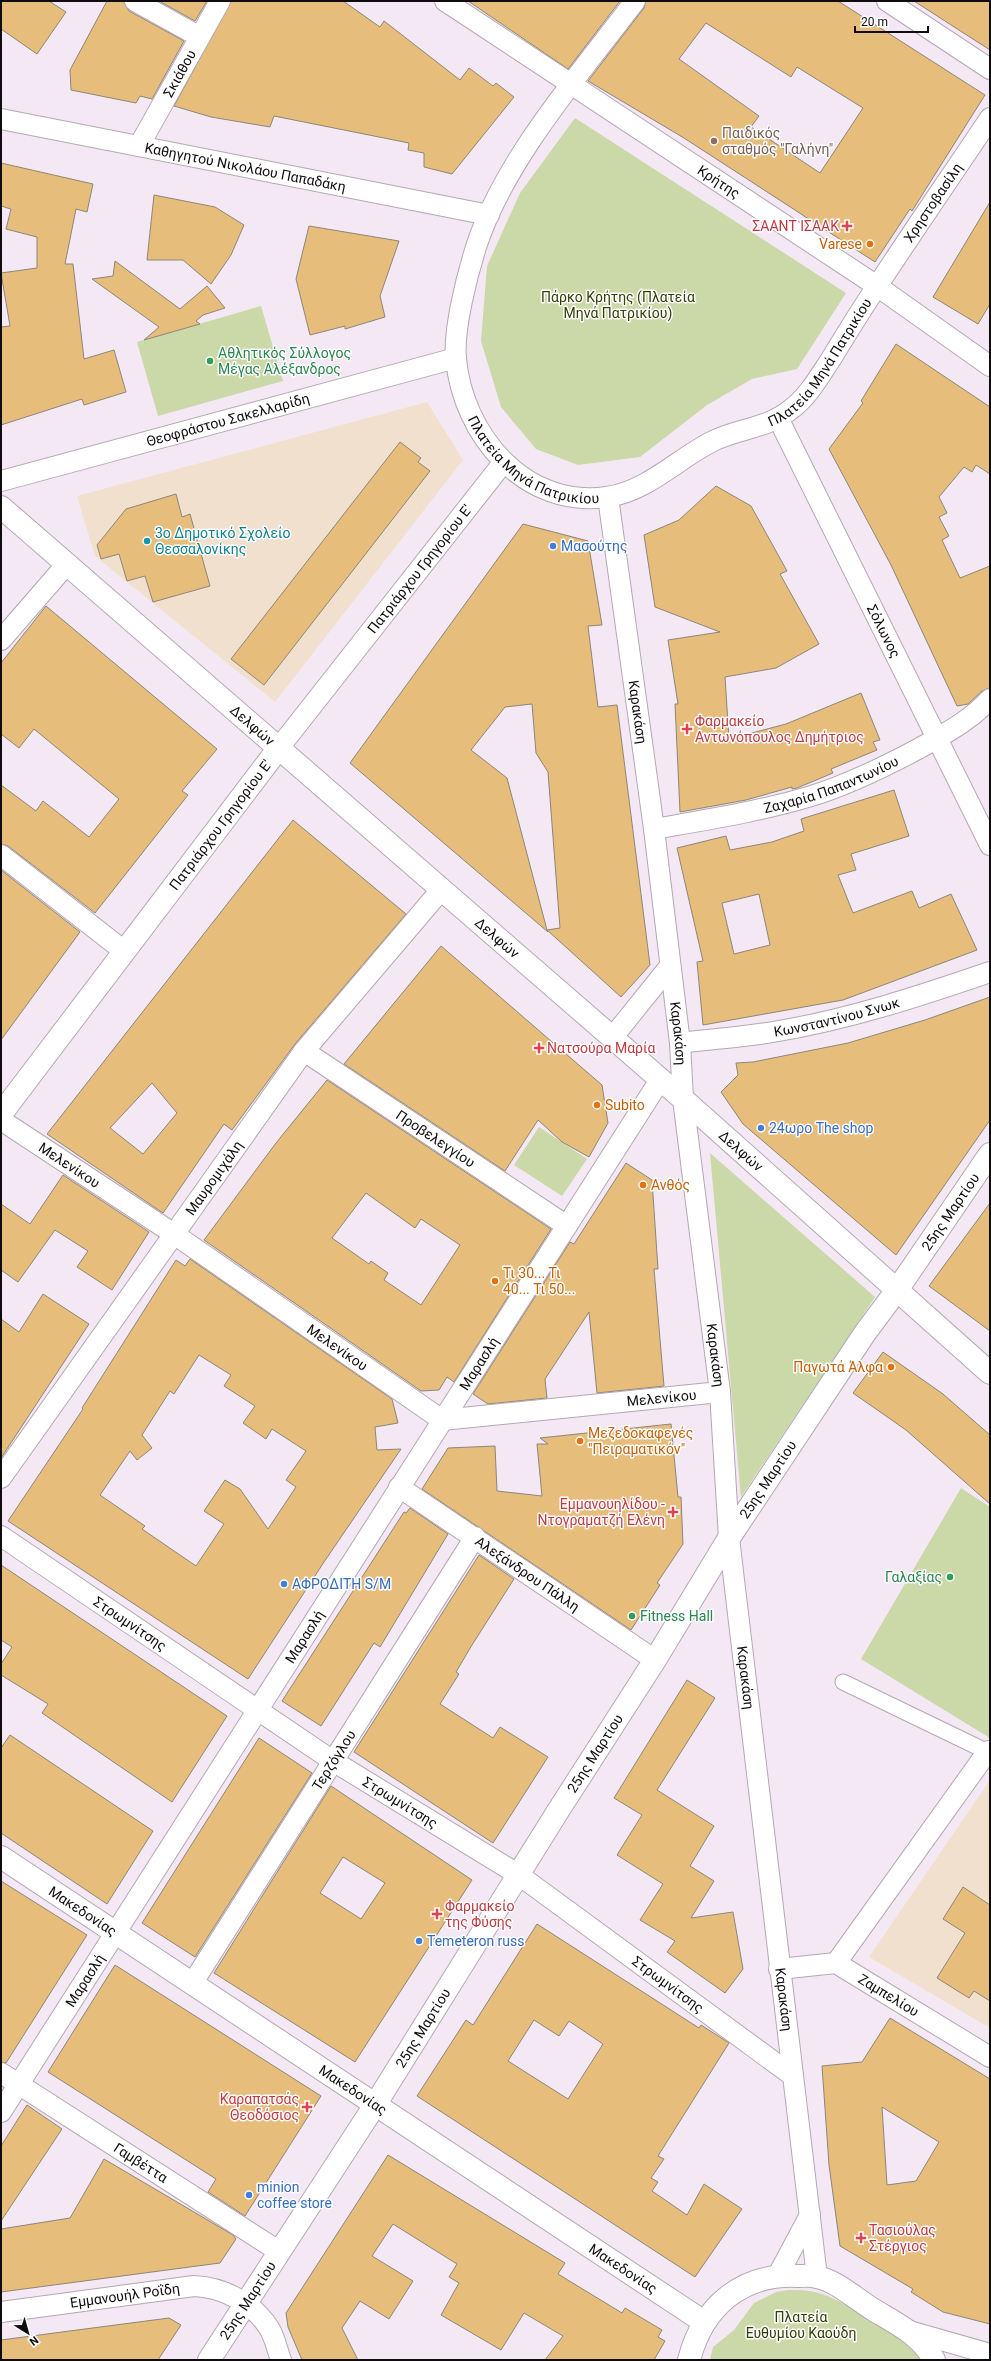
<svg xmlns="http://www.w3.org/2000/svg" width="991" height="2361" font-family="Roboto,sans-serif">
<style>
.education{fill:#f1e0ce}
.green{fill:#cbd8a7}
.building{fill:#e6bd7a;stroke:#8d8679;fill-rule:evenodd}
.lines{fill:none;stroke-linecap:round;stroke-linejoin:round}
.pedestrian-casing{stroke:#b3a8b3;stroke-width:17}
.minor-casing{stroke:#b3a8b3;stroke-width:22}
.tertiary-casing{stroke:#b3a8b3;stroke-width:24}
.secondary-casing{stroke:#b3a8b3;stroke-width:24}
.pedestrian{stroke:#fff;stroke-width:15}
.minor{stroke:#fff;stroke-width:20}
.tertiary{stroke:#fff;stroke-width:22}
.secondary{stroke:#fff;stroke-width:22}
.education-dot{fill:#8d6e63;stroke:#fff;stroke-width:1.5}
.health-dot{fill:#e0444e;stroke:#fff;stroke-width:1.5}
.food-dot{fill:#e8710a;stroke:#fff;stroke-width:1.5}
.leisure-dot{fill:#2e9e5b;stroke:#fff;stroke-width:1.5}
.culture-dot{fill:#0f9aa8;stroke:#fff;stroke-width:1.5}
.shop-dot{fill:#3f7fe0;stroke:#fff;stroke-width:1.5}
.labels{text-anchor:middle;stroke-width:3;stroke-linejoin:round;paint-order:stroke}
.street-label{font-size:14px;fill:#0f0b0f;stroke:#fff}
.education-label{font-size:14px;fill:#785e54;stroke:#fff;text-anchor:start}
.health-label{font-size:14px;fill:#be3a42;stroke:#fff;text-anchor:start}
.food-label{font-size:14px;fill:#c56008;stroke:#fff;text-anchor:start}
.park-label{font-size:14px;fill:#333d05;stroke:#fff}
.leisure-label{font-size:14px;fill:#27864d;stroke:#fff;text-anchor:start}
.culture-label{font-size:14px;fill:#0d838f;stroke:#fff;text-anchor:start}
.shop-label{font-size:14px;fill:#366cbe;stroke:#fff;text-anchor:start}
</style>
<rect width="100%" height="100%" fill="#f4e8f4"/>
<path class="education" d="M427,402L463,460L275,702L95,556L77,496Z
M990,1780V2028L869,1957Z"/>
<path class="green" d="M575,118L846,293L797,369L752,379L707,405L640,457L578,465L536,449L501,407L481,341L487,266L520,193Z
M261,306L283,381L158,416L137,342Z
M539,1127L587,1159L562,1196L514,1165Z
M710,1153L875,1297L741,1497Z
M961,1488L990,1507V1738L861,1659Z
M788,2290C800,2290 811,2290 822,2294C847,2302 906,2338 921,2360H710L713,2347L734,2330L754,2303L776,2292Z"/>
<path class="building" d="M1,1H49L66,12L37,54L1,29Z
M107,1H124L129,11L184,41L152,99L140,96L136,103L71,90L70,70Z
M159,1H207L195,21Z
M231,1H343L380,27L384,21L460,80L469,68L493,86L496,83L514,97L452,174L424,167V153L408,150L409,143L274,116L270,127L211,117L174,106Z
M468,1H620L568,69Z
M646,1H838L985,95L912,211L910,209L875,262L684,138L588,81L644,8ZM706,23L791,77L797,67L863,108L820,173L751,127L759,116L679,59Z
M914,1H990V50L948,23Z
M1,163L93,184L87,212L76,209L65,264H73L84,359L114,350L126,392L84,405L82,399L1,425V327L10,326L1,273L37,268V237L6,229L11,209L1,206Z
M154,195L215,207L244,225L231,255L211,284L183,260H147Z
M990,202V304L978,324L933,297Z
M309,226L399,241L380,296L385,317L345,329V326L310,335L296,279Z
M115,261L180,309L207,286L225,308L203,315L196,321L200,324L144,340L159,327L92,279L113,276Z
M896,344L990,407V474L976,465L972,472L964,467L939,497L947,513L939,517L949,536L942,540L960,578L990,566V688L982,691L968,704L957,706L891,565L829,449L863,403L861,401Z
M400,442L421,458L418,462L430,471L264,685L231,659Z
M716,486L751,506L787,571L780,574L819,644L776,668L725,677L729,739L786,724L861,693L880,740L873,742L877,750L831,769L833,773L797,788L792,789V787L746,800L680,812L675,704H678L668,640L720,632L655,607L644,535L679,520Z
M176,494L182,517L190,514L210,586L153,602L145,576L127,581L119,554L101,559L97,545L126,509Z
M523,524L588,541L602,625L588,626L598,707L617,705L650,965L621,997L547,930L548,932L350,763ZM532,704L536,753L548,772L560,928L547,930L507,778L471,750L505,707Z
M46,606L217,749L182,791L188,795L95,913L8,846L1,844V785L36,811L43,801L89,837L119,799L34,729L19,748L1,734V663Z
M894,790L909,836L851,854L856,870L838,875L853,913L912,891L919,908L951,894L977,950L843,1000L703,1025L697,962L703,961L677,848L726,836L730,850L772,842L804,831L801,819ZM759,894L770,945L734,954L722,903Z
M293,820L406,914L295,1044L232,1130L224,1124L163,1213L47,1134ZM152,1083L177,1113L143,1154L110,1128Z
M1,870L80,932L1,1040Z
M441,946L602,1085L608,1123L589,1157L562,1142L538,1120L505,1171L344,1064Z
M990,997V1120L896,1255L743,1124L721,1092L738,1075L736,1063L753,1062L848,1043L925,1020Z
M327,1080L551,1229L454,1382L447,1377L439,1390L421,1391L204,1240L276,1143ZM366,1193L415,1228L421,1219L460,1245L421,1305L384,1280L388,1273L371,1261L369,1264L332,1238Z
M626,1163L652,1180L658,1269H654L664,1386L597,1393L589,1312L545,1379L547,1398L488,1404L473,1394L570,1242L574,1244Z
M63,1175L149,1232L112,1290L77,1267L88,1251L55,1230L18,1282L1,1270V1204L30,1224Z
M990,1203V1331L929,1286Z
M190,1259L392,1399L398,1423L375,1427L377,1450L401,1449L324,1562L248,1679L8,1521L83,1409L82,1408L176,1260L185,1266ZM199,1355L231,1375L224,1386L255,1406L243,1423L266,1439L272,1429L306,1451L286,1480L296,1487L268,1529L240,1489L225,1480L204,1511L224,1524L196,1566L142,1529L145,1526L100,1495L130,1451L137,1460L152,1448L142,1435L170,1391L174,1394Z
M43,1294L89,1324L1,1458V1319L19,1332Z
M883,1352L943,1394L990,1435V1504L906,1430L853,1393Z
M671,1424L678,1497H681L683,1544L657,1583L660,1585L631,1630L422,1489L448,1448L495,1446L497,1491L542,1496L537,1444H548L540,1438Z
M410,1508L448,1534L380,1647L374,1643L321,1726L282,1701L404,1512L406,1513Z
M479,1555L514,1579L472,1645L456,1672L459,1674L440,1704L493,1738L500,1727L548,1757L493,1843L354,1752Z
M1,1565L227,1716L172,1802L42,1713L48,1704L1,1675V1664L12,1647L1,1640Z
M687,1680L715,1698L657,1790L714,1826L690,1866L714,1881L691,1918L733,1912L743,1969L725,1993L667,1952L675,1941L640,1920L663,1884L617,1855L642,1815L614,1798Z
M10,1735L153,1831L107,1904L1,1833V1748Z
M259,1738L312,1773L195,1957L142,1923Z
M331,1786L472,1880L355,2062L214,1973ZM343,1857L385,1883L361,1919L320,1893Z
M1,1881L87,1935L6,2063L1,2062Z
M963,1887L990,1905V2001L974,1991L969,1998L937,1978L965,1933L943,1919Z
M537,1924L699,2028L701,2025L729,2043L658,2156L664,2159L651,2178L658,2182L652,2191L687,2215L704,2184L742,2209L695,2277L417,2096L466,2020L473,2025ZM534,2020L559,2036L569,2021L603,2044L568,2099L508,2061Z
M115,1965L321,2096L245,2216L208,2192L216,2179L48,2072Z
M890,2018L990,2079V2324L943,2312L911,2292L913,2289L840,2246L829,2165L822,2066L862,2062ZM882,2107L939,2142L916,2181L887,2185Z
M27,2105L62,2129L1,2221V2146Z
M388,2155L565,2263L558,2274L622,2313L625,2308L662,2330L658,2337L665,2341L654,2360H545L563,2336L524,2313L501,2350L441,2315L459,2283L449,2277L457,2264L393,2224L372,2256L413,2281L389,2319L360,2301L342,2328L358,2360H302L288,2327L286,2313Z
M104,2159L233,2235L236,2239L220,2263L1,2292V2229L70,2218Z
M169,2318L181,2325L158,2360H1V2340Z"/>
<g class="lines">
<g class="pedestrian-casing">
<path id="pedestrian" d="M843,1682L990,1753"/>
</g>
<g class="minor-casing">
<g id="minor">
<path d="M135,1L200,37"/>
<path id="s1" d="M445,1L877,286L990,366"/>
<path id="s2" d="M635,1C580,74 504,160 476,247C467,276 453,330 456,359C463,435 525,509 607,497C648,491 677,459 713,441C737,429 768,428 790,410C808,397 819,377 831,359C846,335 860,311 876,288C913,231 952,175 990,118"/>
<path d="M887,1L990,69"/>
<path id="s3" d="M1,119L489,215"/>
<path id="s4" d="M139,146L220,1"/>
<path id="s5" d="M778,418L990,845"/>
<path id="s6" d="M1,481L456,358"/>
<path id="s7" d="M608,497L654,829L680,1043L683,1099L720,1392L729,1538L817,2277"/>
<path d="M1,640L66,565"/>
<path id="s8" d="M278,749L503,463"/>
<path id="s9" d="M654,829C705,820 757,812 808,797C846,786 884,767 918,749C944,734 970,721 990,699"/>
<path d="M1,855L124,951"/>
<path d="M612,1038L670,966"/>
<path id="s10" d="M680,1043C711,1039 743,1037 773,1032C847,1020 920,996 990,972"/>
<path id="s11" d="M304,1051L567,1226"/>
<path id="s12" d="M1,1120L174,1234L442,1420L720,1392"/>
<path id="s13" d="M1,1478L304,1051L441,890"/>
<path id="s14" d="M399,1487L655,1660"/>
<path id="s15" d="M1,1536L333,1761L519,1875L793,2076"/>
<path d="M836,1963L988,1751"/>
<path id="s16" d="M779,1969L836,1963L990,2057"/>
<path id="s17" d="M192,1984L475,1537"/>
<path id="s18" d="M1,2073L280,2252"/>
<path id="s19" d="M1,2112L660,1080"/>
<path d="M778,2275L810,2215"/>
<path id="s20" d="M1,2312L194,2286C223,2287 253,2303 269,2328C275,2337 277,2350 281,2360"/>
<path d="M906,2330L990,2354"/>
</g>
</g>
<g class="tertiary-casing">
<g id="tertiary">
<path id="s21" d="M1,1114L278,749"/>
<path id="s22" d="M1,1857L704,2322"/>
<path d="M689,2360C703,2306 742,2273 799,2276C804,2276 811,2275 817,2277C837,2281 857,2300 874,2310C897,2324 921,2335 934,2360"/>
</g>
</g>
<g class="secondary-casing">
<g id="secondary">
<path id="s23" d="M1,507L683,1099L990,1373"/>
<path id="s24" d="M209,2360L375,2105L558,1811L655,1660L729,1538L865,1333L897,1290L990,1154"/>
</g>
</g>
<use href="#pedestrian" class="pedestrian"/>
<use href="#minor" class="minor"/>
<use href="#tertiary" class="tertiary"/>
<use href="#secondary" class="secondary"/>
</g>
<circle class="education-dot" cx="714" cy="141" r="4"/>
<g class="health-dot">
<path d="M845 220h4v4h4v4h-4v4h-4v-4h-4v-4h4z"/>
<path d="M685 723h4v4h4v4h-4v4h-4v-4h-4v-4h4z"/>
<path d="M537 1042h4v4h4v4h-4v4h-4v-4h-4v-4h4z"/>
<path d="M671 1506h4v4h4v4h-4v4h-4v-4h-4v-4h4z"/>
<path d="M435 1908h4v4h4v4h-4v4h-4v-4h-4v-4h4z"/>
<path d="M305 2101h4v4h4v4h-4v4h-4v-4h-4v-4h4z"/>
<path d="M859 2232h4v4h4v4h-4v4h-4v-4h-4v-4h4z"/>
</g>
<g class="food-dot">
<circle cx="870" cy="244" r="4"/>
<circle cx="597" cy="1105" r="4"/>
<circle cx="643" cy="1185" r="4"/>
<circle cx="495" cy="1281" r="4"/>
<circle cx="891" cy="1367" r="4"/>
<circle cx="580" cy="1441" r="4"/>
</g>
<g class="leisure-dot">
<circle cx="210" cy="361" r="4"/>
<circle cx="950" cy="1577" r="4"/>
<circle cx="632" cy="1616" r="4"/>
</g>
<circle class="culture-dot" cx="147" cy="541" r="4"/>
<g class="shop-dot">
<circle cx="553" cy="546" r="4"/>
<circle cx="761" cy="1128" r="4"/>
<circle cx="284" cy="1584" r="4"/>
<circle cx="419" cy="1941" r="4"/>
<circle cx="249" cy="2195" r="4"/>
</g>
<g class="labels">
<g class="street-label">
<text dy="5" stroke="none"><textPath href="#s4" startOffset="83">Σκιάθου</textPath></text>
<text dy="5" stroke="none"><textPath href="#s3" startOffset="249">Καθηγητού Νικολάου Παπαδάκη</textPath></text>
<text dy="5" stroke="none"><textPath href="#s1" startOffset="328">Κρήτης</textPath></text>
<text dy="5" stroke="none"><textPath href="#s2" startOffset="1094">Χρηστοβασίλη</textPath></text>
<text dy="5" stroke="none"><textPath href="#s2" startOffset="897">Πλατεία Μηνά Πατρικίου</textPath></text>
<text dy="5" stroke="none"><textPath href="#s6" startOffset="235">Θεοφράστου Σακελλαρίδη</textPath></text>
<text dy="5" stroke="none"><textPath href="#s2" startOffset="549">Πλατεία Μηνά Πατρικίου</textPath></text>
<text dy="5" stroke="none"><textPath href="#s8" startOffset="229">Πατριάρχου Γρηγορίου Ε'</textPath></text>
<text dy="5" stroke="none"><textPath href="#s5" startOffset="238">Σόλωνος</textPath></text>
<text dy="5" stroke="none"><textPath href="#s7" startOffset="217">Καρακάση</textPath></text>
<text dy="5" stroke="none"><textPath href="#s23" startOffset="333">Δελφών</textPath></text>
<text dy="5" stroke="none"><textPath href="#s9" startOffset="183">Ζαχαρία Παπαντωνίου</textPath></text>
<text dy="5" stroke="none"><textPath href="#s21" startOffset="363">Πατριάρχου Γρηγορίου Ε'</textPath></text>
<text dy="5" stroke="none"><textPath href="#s23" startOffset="657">Δελφών</textPath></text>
<text dy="5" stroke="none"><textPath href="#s10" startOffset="159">Κωνσταντίνου Σνωκ</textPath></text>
<text dy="5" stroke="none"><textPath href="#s7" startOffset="541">Καρακάση</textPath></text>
<text dy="5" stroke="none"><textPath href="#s11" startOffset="158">Προβελεγγίου</textPath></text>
<text dy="5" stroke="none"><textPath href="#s23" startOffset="981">Δελφών</textPath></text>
<text dy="5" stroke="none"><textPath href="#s12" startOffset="82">Μελενίκου</textPath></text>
<text dy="5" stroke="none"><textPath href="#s13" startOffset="368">Μαυρομιχάλη</textPath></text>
<text dy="5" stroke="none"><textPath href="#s24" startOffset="1367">25ης Μαρτίου</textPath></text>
<text dy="5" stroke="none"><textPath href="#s12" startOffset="406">Μελενίκου</textPath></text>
<text dy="5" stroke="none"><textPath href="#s7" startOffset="865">Καρακάση</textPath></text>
<text dy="5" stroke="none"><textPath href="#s19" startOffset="888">Μαρασλή</textPath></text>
<text dy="5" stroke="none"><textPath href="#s12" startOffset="754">Μελενίκου</textPath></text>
<text dy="5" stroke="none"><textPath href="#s24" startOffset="1043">25ης Μαρτίου</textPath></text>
<text dy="5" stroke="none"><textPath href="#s14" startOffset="155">Αλεξάνδρου Πάλλη</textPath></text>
<text dy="5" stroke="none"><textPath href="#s15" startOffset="156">Στρωμνίτσης</textPath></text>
<text dy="5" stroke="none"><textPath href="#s19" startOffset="564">Μαρασλή</textPath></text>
<text dy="5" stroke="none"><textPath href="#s7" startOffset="1189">Καρακάση</textPath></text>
<text dy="5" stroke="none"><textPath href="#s24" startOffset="719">25ης Μαρτίου</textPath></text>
<text dy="5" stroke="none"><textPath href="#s17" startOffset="265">Τερζόγλου</textPath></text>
<text dy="5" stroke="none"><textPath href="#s15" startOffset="480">Στρωμνίτσης</textPath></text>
<text dy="5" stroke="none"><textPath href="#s22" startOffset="98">Μακεδονίας</textPath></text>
<text dy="5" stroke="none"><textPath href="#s19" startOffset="156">Μαρασλή</textPath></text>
<text dy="5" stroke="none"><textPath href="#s15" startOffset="804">Στρωμνίτσης</textPath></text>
<text dy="5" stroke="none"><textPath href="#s16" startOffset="119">Ζαμπελίου</textPath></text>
<text dy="5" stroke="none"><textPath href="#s7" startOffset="1513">Καρακάση</textPath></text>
<text dy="5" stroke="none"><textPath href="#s24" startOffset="395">25ης Μαρτίου</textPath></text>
<text dy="5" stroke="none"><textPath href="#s22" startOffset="422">Μακεδονίας</textPath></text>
<text dy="5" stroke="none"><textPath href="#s18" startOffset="166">Γαμβέττα</textPath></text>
<text dy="5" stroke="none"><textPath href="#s22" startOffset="746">Μακεδονίας</textPath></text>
<text dy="5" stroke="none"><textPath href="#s20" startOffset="125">Εμμανουήλ Ροΐδη</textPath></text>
<text dy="5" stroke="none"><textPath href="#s24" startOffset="71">25ης Μαρτίου</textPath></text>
</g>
<g class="education-label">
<text x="722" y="138">Παιδικός<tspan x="722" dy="16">σταθμός "Γαλήνη"</tspan></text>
</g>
<g class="health-label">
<text x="839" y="231" text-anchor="end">ΣΑΑΝΤ ΙΣΑΑΚ</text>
<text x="695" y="726">Φαρμακείο<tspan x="695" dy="16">Αντωνόπουλος Δημήτριος</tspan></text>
<text x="547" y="1053">Νατσούρα Μαρία</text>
<text x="665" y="1509" text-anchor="end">Εμμανουηλίδου -<tspan x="665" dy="16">Ντογραματζή Ελένη</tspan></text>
<text x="445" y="1911">Φαρμακείο<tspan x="445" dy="16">της Φύσης</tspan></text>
<text x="299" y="2104" text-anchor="end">Καραπατσάς<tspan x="299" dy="16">Θεοδόσιος</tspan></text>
<text x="869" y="2235">Τασιούλας<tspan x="869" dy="16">Στέργιος</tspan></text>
</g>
<g class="food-label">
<text x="862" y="249" text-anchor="end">Varese</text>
<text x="605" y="1110">Subito</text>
<text x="651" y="1190">Ανθός</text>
<text x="503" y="1278">Τι 30... Τι<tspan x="503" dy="16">40... Τι 50...</tspan></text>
<text x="883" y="1372" text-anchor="end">Παγωτά Άλφα</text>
<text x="588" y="1438">Μεζεδοκαφενές<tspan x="588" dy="16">"Πειραματικόν"</tspan></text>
</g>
<g class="park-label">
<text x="618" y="302">Πάρκο Κρήτης (Πλατεία<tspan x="618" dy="16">Μηνά Πατρικίου)</tspan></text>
<text x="801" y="2322">Πλατεία<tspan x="801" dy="16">Ευθυμίου Καούδη</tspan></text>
</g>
<g class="leisure-label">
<text x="218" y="358">Αθλητικός Σύλλογος<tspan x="218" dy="16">Μέγας Αλέξανδρος</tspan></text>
<text x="942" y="1582" text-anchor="end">Γαλαξίας</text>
<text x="640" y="1621">Fitness Hall</text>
</g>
<g class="culture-label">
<text x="155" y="538">3ο Δημοτικό Σχολείο<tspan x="155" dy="16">Θεσσαλονίκης</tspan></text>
</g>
<g class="shop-label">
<text x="561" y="551">Μασούτης</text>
<text x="769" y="1133">24ωρο The shop</text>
<text x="292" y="1589">ΑΦΡΟΔΙΤΗ S/M</text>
<text x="427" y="1946">Temeteron russ</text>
<text x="257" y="2192">minion<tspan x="257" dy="16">coffee store</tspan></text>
</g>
</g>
<rect width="991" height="2361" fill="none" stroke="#0f0b0f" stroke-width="4"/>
<g transform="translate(28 2333) rotate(143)" stroke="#ffffff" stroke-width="3" paint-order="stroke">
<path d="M0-3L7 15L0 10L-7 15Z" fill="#0f0b0f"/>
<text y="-6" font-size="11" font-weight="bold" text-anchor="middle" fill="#0f0b0f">N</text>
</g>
<path d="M855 26v6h73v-6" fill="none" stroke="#0f0b0f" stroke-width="2"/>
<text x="861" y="26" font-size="12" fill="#0f0b0f" stroke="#ffffff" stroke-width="3" paint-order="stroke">20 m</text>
</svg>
